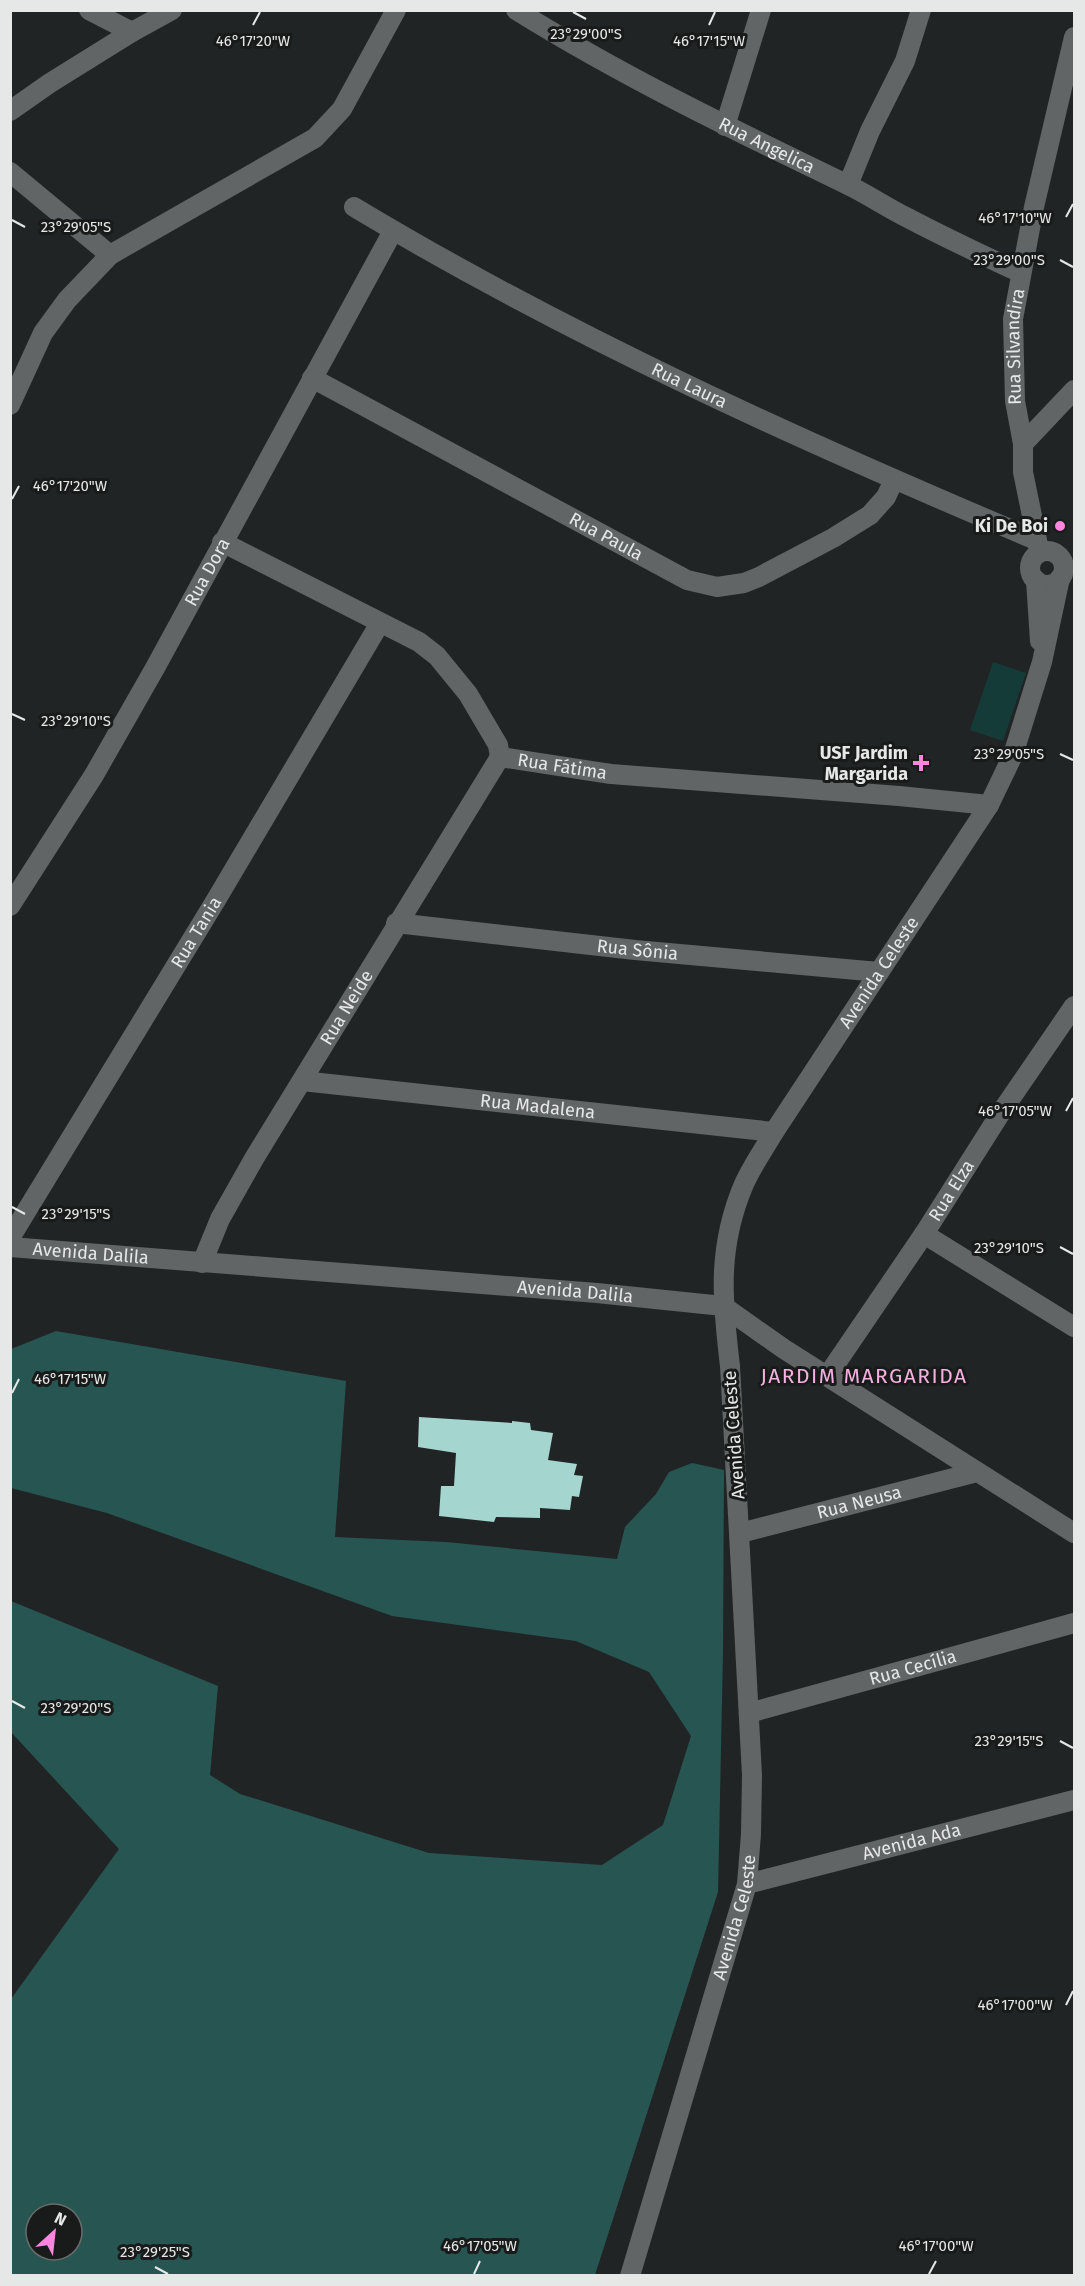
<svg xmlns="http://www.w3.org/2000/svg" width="1085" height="2286" font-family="'Fira Sans',sans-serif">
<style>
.green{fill:#153b38}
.forest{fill:#275652;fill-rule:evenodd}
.building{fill:#a4d5cf}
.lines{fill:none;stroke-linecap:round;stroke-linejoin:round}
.minor{stroke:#626565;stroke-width:20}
.ticks{fill:none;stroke:#e6e8e8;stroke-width:2}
.poi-dot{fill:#ff85df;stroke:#181b1a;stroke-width:2}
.labels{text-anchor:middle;stroke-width:6;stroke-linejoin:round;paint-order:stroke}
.street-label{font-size:18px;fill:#e6e8e8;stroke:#181b1a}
.poi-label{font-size:18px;font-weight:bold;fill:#e6e8e8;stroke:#181b1a;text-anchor:end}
.quarter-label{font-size:21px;letter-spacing:1.5px;fill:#f5b0e0;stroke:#181b1a}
.ticks-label{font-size:15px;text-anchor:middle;fill:#e6e8e8;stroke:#181b1a;stroke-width:6;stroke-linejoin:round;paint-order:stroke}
</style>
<rect width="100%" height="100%" fill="#212424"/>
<path class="green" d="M993,662L1026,673L1003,741L970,730Z"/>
<path class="forest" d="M56,1331L346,1381L335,1537L446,1542L617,1559L625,1527L656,1494L669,1472L692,1463L724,1470L723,1652L718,1892L595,2275H11V1999L119,1849L11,1732V1601L218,1686L210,1775L240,1794L429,1853L602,1865L663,1825L691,1736L649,1672L576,1641L392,1616L107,1513L11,1488V1349ZM36,2214H72V2250H36Z"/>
<path class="building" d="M419,1417L512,1423V1421L530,1423L531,1430L553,1433L548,1460L577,1464L574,1475L583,1476L579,1497L572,1496L570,1510L540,1508V1518L496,1517L494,1522L439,1516L441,1486H454L456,1453L418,1447Z"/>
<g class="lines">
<g class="minor">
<path d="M89,10L132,32"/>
<path id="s1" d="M516,10C622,76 734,130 846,184C867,194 886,207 906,217C944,237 982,255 1021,273"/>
<path d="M10,111L50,83L132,32L172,10"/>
<path d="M725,126L761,10"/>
<path d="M10,172L110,255"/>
<path d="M848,185L870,131L905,61L921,10"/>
<path id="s2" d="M354,207C570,337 804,442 1036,540"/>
<path id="s3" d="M312,378L687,580L717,587L744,583L759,577L833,538L870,515L886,497L894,480"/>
<path d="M10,405L43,333L67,300L110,255L315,138L342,109L396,10"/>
<path d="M1023,444L1074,390"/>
<path d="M222,542L419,642L437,656L468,694L498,745L500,757"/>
<path id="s4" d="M1039,550L1023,472V444L1015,401L1013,319L1034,207L1074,37"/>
<circle cx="1047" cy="568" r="17"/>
<path d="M1036,580L1040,641"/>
<path id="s5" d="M500,757L611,774L899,796L989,805"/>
<path id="s6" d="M10,906L94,775L155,668L393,231"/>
<path id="s7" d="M396,923L635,950L879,972"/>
<path id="s8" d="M302,1081L774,1132"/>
<path d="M924,1234L1074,1327"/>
<path id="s9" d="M10,1238L216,900L380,623"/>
<path id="s10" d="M10,1247L597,1293L723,1306L784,1349L1074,1533"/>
<path id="s11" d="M202,1263L220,1219L255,1157L500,757"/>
<path id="s12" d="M828,1375L924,1234L1000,1114L1074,1006"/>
<path id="s13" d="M740,1533L977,1472"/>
<path id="s14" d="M749,1713L1074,1623"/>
<path id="s15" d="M747,1884L1074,1800"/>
<path id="s16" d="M630,2276L747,1884L751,1834L752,1775L730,1366C722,1300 717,1247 744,1184C752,1166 764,1149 774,1132L989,805L1013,755L1042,662L1060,578"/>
</g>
</g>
<path class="ticks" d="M573,12L586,19M253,25L260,12M709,25L715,12M1066,217L1073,204M12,220L25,227M1060,260L1073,267M12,499L19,486M12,714L25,720M1060,754L1073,760M1066,1111L1073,1098M12,1207L25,1214M1060,1247L1073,1254M12,1393L19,1379M12,1701L25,1708M1060,1741L1073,1748M1066,2005L1073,1991M155,2267L168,2274M474,2274L480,2261M929,2274L936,2261"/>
<g class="poi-dot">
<circle cx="1060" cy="526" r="6"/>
<path d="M918 754h6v6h6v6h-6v6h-6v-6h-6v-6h6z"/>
</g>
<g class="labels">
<g class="street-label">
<text dy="6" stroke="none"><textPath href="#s1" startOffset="285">Rua Angelica</textPath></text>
<text dy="6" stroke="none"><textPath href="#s4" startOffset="206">Rua Silvandira</textPath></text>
<text dy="6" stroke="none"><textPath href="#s2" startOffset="380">Rua Laura</textPath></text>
<text dy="6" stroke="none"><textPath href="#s3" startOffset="334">Rua Paula</textPath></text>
<text dy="6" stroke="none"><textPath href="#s6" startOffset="388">Rua Dora</textPath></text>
<text dy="6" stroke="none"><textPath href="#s5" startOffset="63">Rua Fátima</textPath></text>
<text dy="6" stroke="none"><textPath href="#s9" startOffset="358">Rua Tania</textPath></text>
<text dy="6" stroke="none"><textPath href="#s7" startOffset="243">Rua Sônia</textPath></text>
<text dy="6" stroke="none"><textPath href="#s16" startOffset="1364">Avenida Celeste</textPath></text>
<text dy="6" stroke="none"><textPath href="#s11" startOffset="294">Rua Neide</textPath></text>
<text dy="6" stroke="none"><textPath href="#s8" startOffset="237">Rua Madalena</textPath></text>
<text dy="6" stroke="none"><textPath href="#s12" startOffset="222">Rua Elza</textPath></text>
<text dy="6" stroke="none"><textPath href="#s10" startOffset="81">Avenida Dalila</textPath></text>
<text dy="6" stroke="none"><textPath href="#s10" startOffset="567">Avenida Dalila</textPath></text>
<text transform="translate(734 1435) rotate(-94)" y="6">Avenida Celeste</text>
<text dy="6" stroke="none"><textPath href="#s13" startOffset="123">Rua Neusa</textPath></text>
<text dy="6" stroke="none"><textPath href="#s14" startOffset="170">Rua Cecília</textPath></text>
<text dy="6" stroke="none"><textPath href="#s15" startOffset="170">Avenida Ada</textPath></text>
<text dy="6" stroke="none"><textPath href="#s16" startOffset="374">Avenida Celeste</textPath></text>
</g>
<g class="poi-label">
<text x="1048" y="532">Ki De Boi</text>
<text x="908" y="759">USF Jardim<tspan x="908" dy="21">Margarida</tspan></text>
</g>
<g class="quarter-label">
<text x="864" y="1383">JARDIM MARGARIDA</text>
</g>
</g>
<g class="ticks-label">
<text x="586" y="39">23°29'00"S</text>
<text x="253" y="46">46°17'20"W</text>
<text x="709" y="46">46°17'15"W</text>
<text x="1015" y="223">46°17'10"W</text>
<text x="76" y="232">23°29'05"S</text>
<text x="1009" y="265">23°29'00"S</text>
<text x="70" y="491">46°17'20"W</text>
<text x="76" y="726">23°29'10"S</text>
<text x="1009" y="759">23°29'05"S</text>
<text x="1015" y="1116">46°17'05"W</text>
<text x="76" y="1219">23°29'15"S</text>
<text x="1009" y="1253">23°29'10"S</text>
<text x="70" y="1384">46°17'15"W</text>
<text x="76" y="1713">23°29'20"S</text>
<text x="1009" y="1746">23°29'15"S</text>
<text x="1015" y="2010">46°17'00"W</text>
<text x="480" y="2251">46°17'05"W</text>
<text x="936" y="2251">46°17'00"W</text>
<text x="155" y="2257">23°29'25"S</text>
</g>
<rect width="1085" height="2286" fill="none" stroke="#e6e8e8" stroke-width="24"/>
<g transform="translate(54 2232) rotate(27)"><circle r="28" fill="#181b1a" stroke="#6a6d6c" stroke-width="1.5"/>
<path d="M0-4.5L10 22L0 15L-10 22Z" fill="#ff85df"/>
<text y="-9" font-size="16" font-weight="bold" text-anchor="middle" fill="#e6e8e8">N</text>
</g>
</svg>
